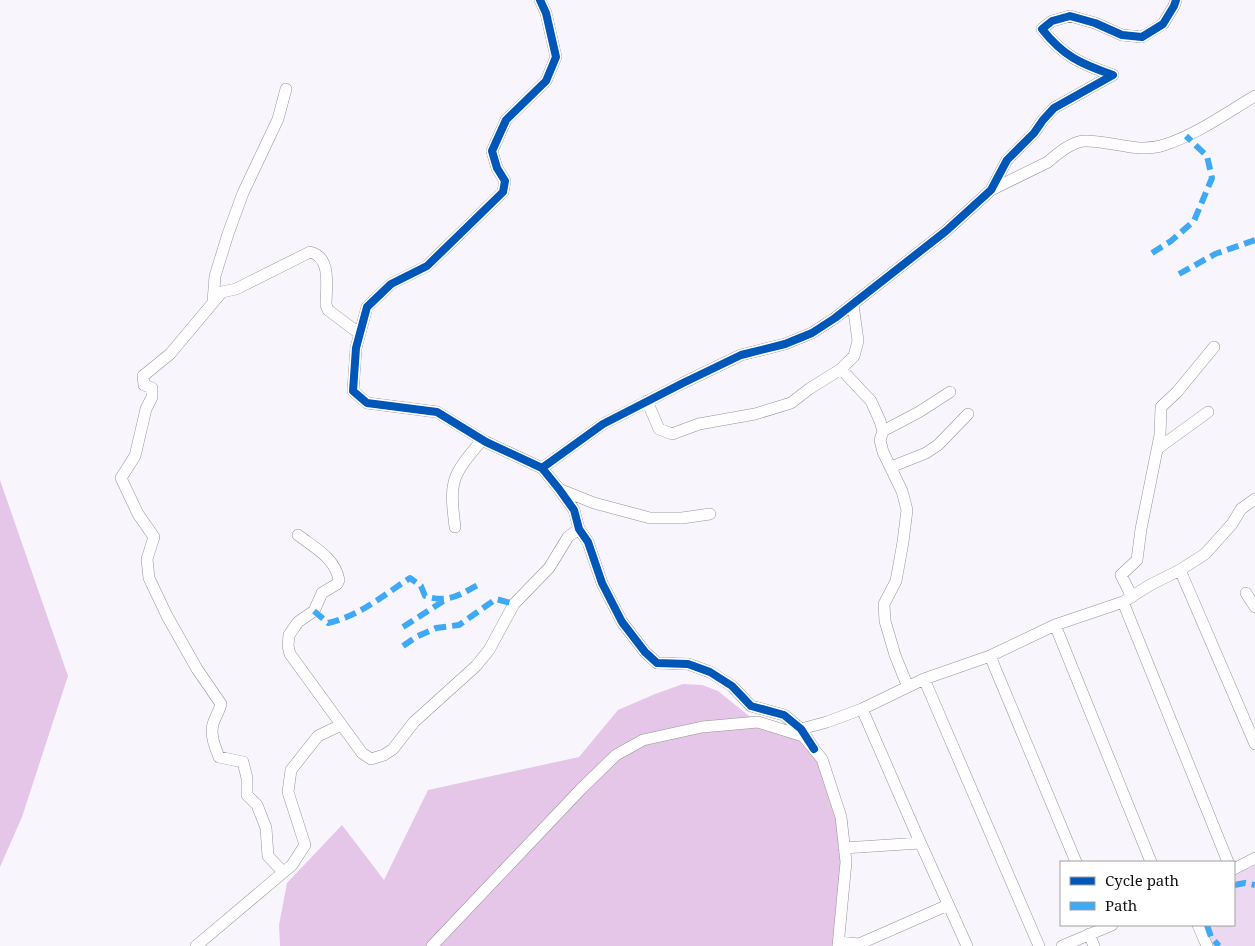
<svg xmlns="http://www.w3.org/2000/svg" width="1255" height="946" font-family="'Noto Serif',serif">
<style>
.green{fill:#edd8f1}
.forest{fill:#e6c6e8}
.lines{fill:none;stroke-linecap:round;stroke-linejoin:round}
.minor-casing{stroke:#949496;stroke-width:12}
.minor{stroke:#fefeff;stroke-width:11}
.quiet{stroke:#3fa9f5;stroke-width:6;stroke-dasharray:12 6;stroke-linecap:butt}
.cycleway-casing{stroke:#fff;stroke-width:11}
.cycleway{stroke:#0057b8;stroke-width:8}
</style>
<rect width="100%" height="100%" fill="#f8f6fc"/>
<path class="green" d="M1255,865V946H1210L1203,925H1234V876Z"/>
<path class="forest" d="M0,480L68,676L22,817L0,867Z
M683,684L702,685L718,691L749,716L777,723L803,736L822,759L846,862L837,946H280L279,925L287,883L342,825L384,880L428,790L579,757L618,710L655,694Z"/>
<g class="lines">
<g class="minor-casing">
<path id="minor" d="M540,0L546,13L556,57L546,81L506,120L492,151L497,168L505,181L503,192L427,266L391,284L367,307L356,348L353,391L367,403L437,412L486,442L542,468L559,489L574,510L579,529L588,542L602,583L622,622L645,652L657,663L688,664L710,672L732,686L751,706L784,715L801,729L814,749
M991,190L1048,162C1057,154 1071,142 1084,141C1110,140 1137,154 1164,145C1196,135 1226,113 1255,96
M213,302L215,276L228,234L243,193L278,119L286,89
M841,369L871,401L880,421L883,431L880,440L883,452L902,491L907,510L903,542L896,581L884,604L885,621L895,655L908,687
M647,401L659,429L672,434L699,424L755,414L791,403L809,389L841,369L854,356L858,341L853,304
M883,431L919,412L950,392
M1157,449L1208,412
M891,467L926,453L938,445L968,414
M542,468L603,424L683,383L741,355L785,344L812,333L835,318L946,231L991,190L1007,160L1034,133L1043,120L1054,108L1113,75C1081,64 1063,56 1042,29L1052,21L1070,16L1095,23L1122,35L1142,37L1163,24L1174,6L1176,0
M559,489L594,503L650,518H682L710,514
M455,527C453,509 449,488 458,472C464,460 474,450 482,440
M298,535C315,548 335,558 339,580L337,584L322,593L314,611L298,622L289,635L288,646L290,654L362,753L371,759L384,755L393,749L414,722L476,666L489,650L514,604L549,568L568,537L579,529
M1180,570L1255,744
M1246,593L1255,607
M1132,597L1121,575L1137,560L1141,529L1160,435L1161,407L1177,392L1214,347
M1123,602L1228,862
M1055,625L1151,862
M990,656L1076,862
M924,679L1039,946
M862,709L916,833L967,946
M801,729L827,722L862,709L924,679L990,656L1055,625L1123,602L1150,585L1180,570L1205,554L1232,524L1241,509L1255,499
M844,848L920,843
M1234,869L1255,858
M283,872L268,856L266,828L257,805L247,795V778L243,762L219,757C215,747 210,735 213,724C215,717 219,712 221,704L197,669L167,616L149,578L147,559L154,537L138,514L121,478L135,456L146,409L152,397V388L144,385L143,376L170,354L222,292L236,289L310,252C332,257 326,287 326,305L328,310L360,334
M1198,925L1207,946
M1089,934L1094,946
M839,942L859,944L948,905
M196,946L292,865L305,845L288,792L291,770L318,736L341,725
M432,946L581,789L616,755L643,740L702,727L758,722L803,736L822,759L841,817L846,862L838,946
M1062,946L1112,925"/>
</g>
<use href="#minor" class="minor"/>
<path class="quiet" d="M1152,253L1171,241L1194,221L1212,178L1207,156L1186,136
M1179,274L1215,254L1255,240
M314,611L328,623C359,616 384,595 410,578L421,586L425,596C447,603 458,596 478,585
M403,627L445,600
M403,646L416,637L436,628L459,625L496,599L514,604
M1234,885L1245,883L1255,885
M1207,925L1211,937L1219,946"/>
<g class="cycleway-casing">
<path id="cycleway" d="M540,0L546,13L556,57L546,81L506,120L492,151L497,168L505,181L503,192L427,266L391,284L367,307L356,348L353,391L367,403L437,412L486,442L542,468L559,489L574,510L579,529L588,542L602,583L622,622L645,652L657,663L688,664L710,672L732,686L751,706L784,715L801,729L814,749
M542,468L603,424L683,383L741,355L785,344L812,333L835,318L946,231L991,190L1007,160L1034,133L1043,120L1054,108L1113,75C1081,64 1063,56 1042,29L1052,21L1070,16L1095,23L1122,35L1142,37L1163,24L1174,6L1176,0"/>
</g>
<use href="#cycleway" class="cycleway"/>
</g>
<rect x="1060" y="861" width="175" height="65" fill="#ffffff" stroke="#9f9f9f"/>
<rect x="1070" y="877" width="25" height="8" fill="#0057b8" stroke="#9f9f9f"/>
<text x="1105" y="886" font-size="15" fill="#101010">Cycle path</text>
<rect x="1070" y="902" width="25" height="8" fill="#3fa9f5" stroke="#9f9f9f"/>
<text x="1105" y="911" font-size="15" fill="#101010">Path</text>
</svg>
